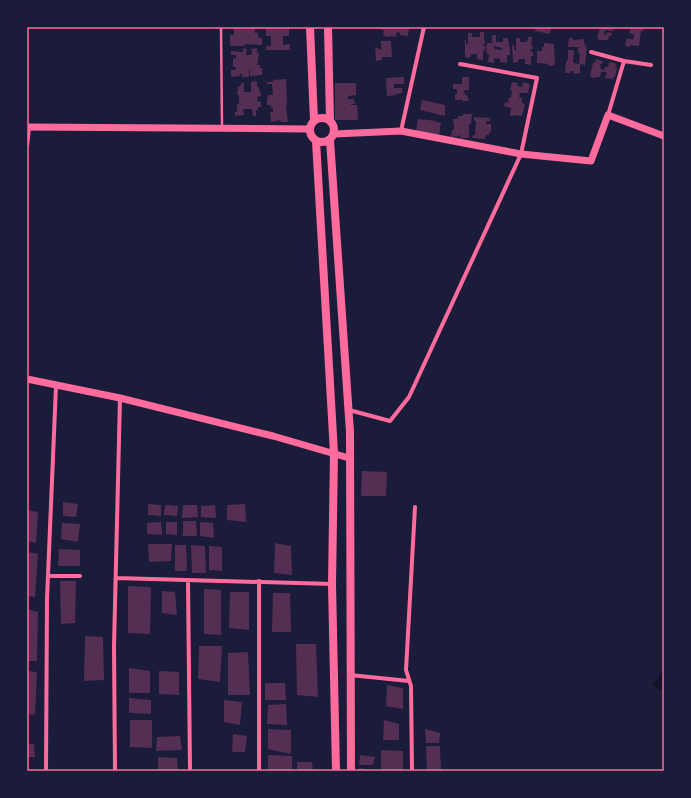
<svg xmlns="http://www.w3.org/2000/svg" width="691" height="798" font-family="Cabin,sans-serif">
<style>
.water{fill:#12122b}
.building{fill:#542f53;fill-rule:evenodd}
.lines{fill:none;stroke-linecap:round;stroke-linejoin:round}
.service{stroke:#ff6b9d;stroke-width:2.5}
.minor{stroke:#ff6b9d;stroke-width:4}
.tertiary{stroke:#ff6b9d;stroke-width:7}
.secondary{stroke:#ff6b9d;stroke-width:8}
.neatline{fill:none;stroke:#ff6b9d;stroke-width:1.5}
</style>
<rect width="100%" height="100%" fill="#1b1b3a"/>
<path class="water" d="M664,669V692L653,685Z"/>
<path class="building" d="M234,27H258V29H255V33H258L259,38H262V45L245,44V46H230V35H234Z
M266,27H289V36H283V45L290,44V50H266V46H271V36H266Z
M383,27H409L408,36L400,35V33L397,32L396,37L390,36V37L383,36L384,30H382Z
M536,27H551L550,34L535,31Z
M600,27H614L613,31L605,30L604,35H606L607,32L612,33L611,36H609L608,40H599L597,38Z
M631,27H644L643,31H641L639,46L630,45V47L625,46L627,38L633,40L634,35L629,33Z
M480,32H484V41H485V44H483V46H485V51L483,50V60L477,59V54H471L470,58L465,57V40H466V44H468V33H472V37H480Z
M492,35H496V42H503V38H508L509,44L508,46H510V55H507V63L500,62V59L494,58V63L488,62L489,54H487L486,46H487V43H492ZM494,46L502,48V50L494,49Z
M528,37H532L531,46H533V49H531L530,51L533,52V56H531V65L525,64V59H519L517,63L513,62L512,45H514V50H516V38H520V42H527Z
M569,38H573V40L584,39V44L586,45L585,48L587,47L585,65L580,64V73L574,74L573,71H570V73H565L566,61L568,60V50H574L573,63L579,64L580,53H578V48L580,47H568Z
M381,41H391L392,57H382V60L376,61L375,47L381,50Z
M544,43L554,44L555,64L552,66H548L549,64L537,63V51H542V47H544Z
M243,48L247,49L246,55H249L252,54L251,49L257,48V53H259L257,65H260V68H262V75L250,76V70H249V77H242V74H240V76L231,77V70H236V67H233V59L236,58V55H231V51L243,52Z
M595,59L603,61L602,64H600L601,69L604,70L605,67H608L609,62L617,64L615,67L617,68L615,77H614L613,79L605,78L607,72H601L600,77L593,78L590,76L593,63L596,62Z
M404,77V84H394V88H402V93L396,94V95L387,96L386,78Z
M462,77H469V90H464L465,95H467L469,101H462V98L461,100H455V94H457V89H453V84H462Z
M286,79L287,104L286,107L288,122H281L280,120L271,122L270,112H273V108H271L270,105H267V100L268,95H273L272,84H267V82H273V80Z
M257,81V87H259V90H260L261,96L257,97L258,102H261V107H258V110H256V116H253L252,109H243L244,115L235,116V112H237V104H239V95H237L238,87L241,85V83H244V92H251V82Z
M512,82L518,83L517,86L522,87L523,82L530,84L528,93H520L519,97L522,98V103L525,104L522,116L513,115V116H510L511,108L504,106L505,102L508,103L509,97L511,98L512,91L510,90Z
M335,83H356V95L348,96V99H354L355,104H351V105H357L358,120H335Z
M422,100L445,105V116L420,110Z
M463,114H472L471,124H469V138H460V135L457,136V138H455L456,136L451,137L452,130L454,129V123H453V119H458V116H463Z
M474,117L490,118V121H486V124H491V132H489V135H486L485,139L472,138L473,135H475L476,121H474Z
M418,119L437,121L436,122L441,123L439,135L416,131Z
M362,471L387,472L386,496H361Z
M63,502L78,504L76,517L63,516Z
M148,504L161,505V516L148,515Z
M245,504L246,522L227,520V505Z
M165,505L178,506L177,516L164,515Z
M183,505H197L198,517L182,518Z
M215,505L216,518L201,517V506Z
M27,510L38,512L36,543L27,541Z
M183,521H196L197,536H183Z
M161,522L162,535L147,534V523Z
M166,522H177V535L166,534Z
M200,522L213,523L214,538L200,536Z
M62,523L80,524L78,542L61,539Z
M275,543L291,546L292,575L274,573Z
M148,544H172L171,561L149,562Z
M175,545H186L187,571H175Z
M191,545L205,546L206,573H192Z
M209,546L222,547V571L209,570Z
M59,549L80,550V566H58Z
M27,552L38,554L35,597L27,596Z
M60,581H76L75,623L61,624Z
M128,586L151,587L150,634L128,633Z
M204,589L221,590V635L204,634Z
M162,591L175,592L177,615L162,613Z
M230,592H249V630L229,628Z
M273,593H290L291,632H272Z
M27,609L38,612L37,661H27Z
M85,636L103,637L104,680L84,681Z
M296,644H316L318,697L297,695Z
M199,646H222L220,682L198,679Z
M248,652L250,695H228V653Z
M129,668L150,671V693H129Z
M27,671L37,672L35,715L27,714Z
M159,671L179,672V695L159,694Z
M265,683H285L286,700H265Z
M387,685L403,688V709L386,706Z
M129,698L151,700V714L129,713Z
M224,700L242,702L240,725L224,722Z
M286,704L287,725L267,724L268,705Z
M130,720H152V748L130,747Z
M384,720L399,724V740H383Z
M268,729L291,730V754L268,749Z
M425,729L440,733L439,743H426Z
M233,734L247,736L245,752H232Z
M180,736L182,750L156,751L157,737Z
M27,744H34L35,757H27Z
M426,746H440L441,771H427Z
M381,750L403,751V771H381Z
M268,755L292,756V771H268Z
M360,755L375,757L373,765H359Z
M158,757L177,758L178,771H158Z
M297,762H312L313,771H297Z
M359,768L373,770V771H359Z"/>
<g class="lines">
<path class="service" d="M221,27L222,126"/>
<path class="minor" d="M591,52L624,61L608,115
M624,61L651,65
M401,131L424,27
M27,146L29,127
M349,410L390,421L409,397L521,154L537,78L460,64
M48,576H80
M116,578L332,584
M188,580L190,771
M350,675L409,681
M46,771L47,599L56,386
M115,771L114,646L120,398
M259,771V581
M412,771L411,686L406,670L415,507"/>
<path class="tertiary" d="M27,127L309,129
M334,134L401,131L521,154L591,161L608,115L664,136
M27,379L120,398L273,436L349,458"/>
<path class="secondary" d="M310,27L314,120
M328,27L330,121
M310 130a12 12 0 1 1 24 0a12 12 0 1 1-24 0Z
M330,140L350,432L351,771
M316,141L334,453L332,584L336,771"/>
</g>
<rect width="691" height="798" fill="none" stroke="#1b1b3a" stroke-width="56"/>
<rect x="28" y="28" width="635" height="742" class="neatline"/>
</svg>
